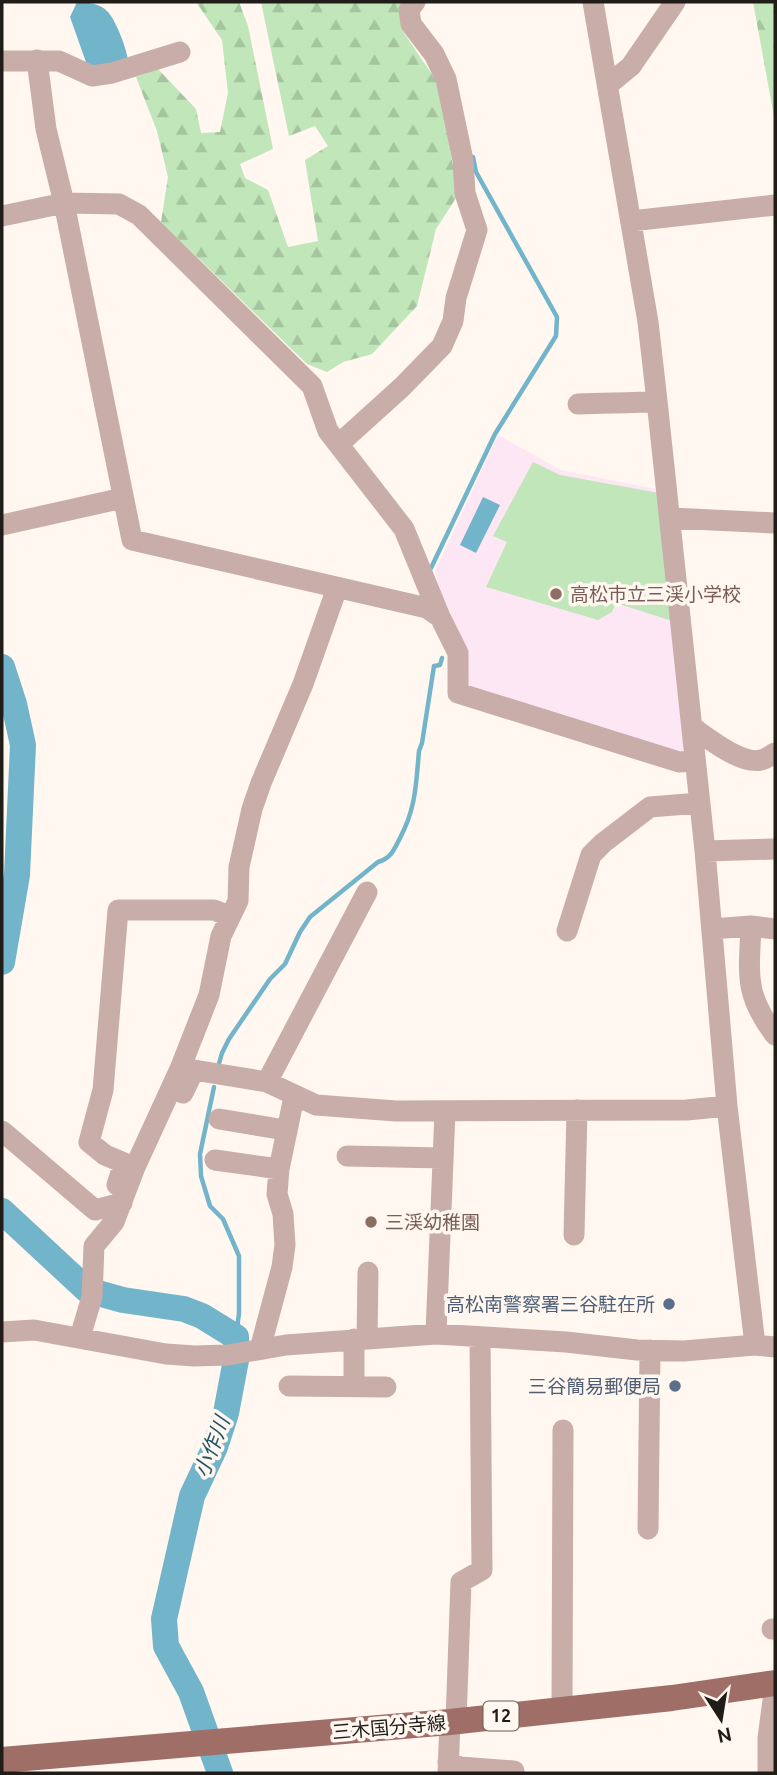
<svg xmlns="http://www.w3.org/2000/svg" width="777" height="1775" font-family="Ubuntu,'Noto Sans JP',sans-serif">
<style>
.education{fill:#fee7f4}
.grass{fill:#c0e6b9}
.forest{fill:url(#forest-firs)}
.water{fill:#72b4c9}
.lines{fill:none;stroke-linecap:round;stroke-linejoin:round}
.stream{stroke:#72b4c9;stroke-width:4.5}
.river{stroke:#72b4c9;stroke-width:26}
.minor{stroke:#c9ada9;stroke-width:21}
.major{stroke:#9e6e67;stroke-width:26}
.education-dot{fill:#8d6e63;stroke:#fff7f0;stroke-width:2.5}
.service-dot{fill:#5c6f8a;stroke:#fff7f0;stroke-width:2.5}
.labels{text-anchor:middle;stroke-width:7;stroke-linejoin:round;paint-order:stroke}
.shield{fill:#fff7f0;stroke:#635e59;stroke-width:2}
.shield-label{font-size:18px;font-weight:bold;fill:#201c18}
.education-label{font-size:19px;fill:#785e54;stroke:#fff7f0;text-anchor:start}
.service-label{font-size:19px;fill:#4e5e75;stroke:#fff7f0;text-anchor:end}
.street-label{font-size:19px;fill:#201c18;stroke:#fff7f0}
.water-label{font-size:21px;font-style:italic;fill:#1f5566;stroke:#fff7f0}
</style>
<defs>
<pattern id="forest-firs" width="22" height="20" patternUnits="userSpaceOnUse" patternTransform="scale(1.75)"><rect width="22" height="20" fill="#c0e6b9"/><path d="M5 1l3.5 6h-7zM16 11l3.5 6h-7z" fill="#a5c59e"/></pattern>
</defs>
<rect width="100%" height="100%" fill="#fff7f0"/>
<path class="education" d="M498,435L561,470L661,490L687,741L680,758L467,692L435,571Z"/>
<path class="grass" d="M533,462L560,475L659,493L672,621L616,603L612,612L598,620L486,587L507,542L493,536Z"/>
<path class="forest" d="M196,2H239L248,26L273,149L240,164L245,178L268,190L288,247L318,241L305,160L328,146L315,126L289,136L261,2H401L402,30L439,85L458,195L436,229L417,306L372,354L343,362L327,372L307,364L161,222L168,177L157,131L136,77L158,69L196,109L201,133L220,132L228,93L222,40Z
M753,2H775V122Z"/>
<path class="water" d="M77,2C88,2 101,4 108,12C116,21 127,49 128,61L100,67L87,65L70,17Z
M483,497L500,505L476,553L460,545Z"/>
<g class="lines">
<path class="stream" d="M431,568L495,434L556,336L557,317L476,172L473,157
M218,1067L222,1053L229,1039L270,979L285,964L300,932L310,917L378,862C391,858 394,850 400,838C416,808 416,784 419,751L422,743L434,666L440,665L442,658
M214,1087L200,1154L201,1176L210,1206L223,1219L239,1256V1313L236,1337"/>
<path class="river" d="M2,667L14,704L23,745L17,875L2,962
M2,1211L87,1290L123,1300L184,1309L202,1316L236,1337V1360L226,1413L215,1447L192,1496L164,1619L166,1646L191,1692L220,1773"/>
<path class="minor" d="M593,2L648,322L657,401L705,851L727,1106L755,1345
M37,60L46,129L64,203L132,540L427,608L440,617L458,653V693L679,762L695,761
M2,61H59L92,76L112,73L180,52
M608,85L631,66L675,2
M2,216L64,203L119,204L139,215L312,386L328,431L404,529L440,617
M631,221L775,205
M578,404C605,402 631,404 657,401
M339,444L402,387L442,346L453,321L456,298L477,230L465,193L463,160L446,79L434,54L411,24L409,10L415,2
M671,518L775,523
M2,525L123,498
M692,727C708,738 741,765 761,760C766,759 771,755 775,753
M705,851L775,849
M751,926C749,976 744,993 775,1035
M712,929L751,926L775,929
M567,931L591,855L603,843L650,807L699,803
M267,1082L367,892
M183,1093L194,1070L267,1082L316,1105L396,1111L687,1110L727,1106
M219,1119L285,1130
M2,1131L95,1210L122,1203
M347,1156L443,1158
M215,1160L279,1169
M117,1185L124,1163L105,1155L89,1142L103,1090L118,910H214L229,916
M574,1235L577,1110
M2,1332L34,1330L166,1354L194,1356L228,1355L286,1345L436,1334L566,1342L637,1350L684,1351L755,1345L775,1347
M436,1334L445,1111
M80,1337L92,1297L94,1246L114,1222L135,1167L180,1069L209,995L221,936L238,901L239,867L252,809L261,783L303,684L337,588
M367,1338L368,1272
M260,1349L282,1267L285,1245L283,1214L277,1194L279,1169L294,1097
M289,1386L386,1387
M354,1386V1339
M648,1529L650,1350
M772,1629H775
M562,1710L563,1430
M456,1721L461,1582L482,1570L480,1337
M448,1762L460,1767L514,1771V1773
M448,1773L450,1722
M768,1773V1738L775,1685"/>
<path class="major" d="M2,1760L450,1722L672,1698L775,1683"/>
</g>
<g class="education-dot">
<circle cx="556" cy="594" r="7"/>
<circle cx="371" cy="1222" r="7"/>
</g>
<g class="service-dot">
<circle cx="669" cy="1304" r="7"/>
<circle cx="675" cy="1386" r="7"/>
</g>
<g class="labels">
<rect class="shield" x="483.5" y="1701.5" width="35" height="29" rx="5"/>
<g class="shield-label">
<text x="501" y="1722">12</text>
</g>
<g class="education-label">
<text x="570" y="601">高松市立三渓小学校</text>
<text x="385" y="1229">三渓幼稚園</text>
</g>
<g class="service-label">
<text x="655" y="1311">高松南警察署三谷駐在所</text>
<text x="661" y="1393">三谷簡易郵便局</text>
</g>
<g class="street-label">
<text transform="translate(389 1727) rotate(-5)" y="7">三木国分寺線</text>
</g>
<g class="water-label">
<text transform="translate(212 1447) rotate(-69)" y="7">小作川</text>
</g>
</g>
<rect width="777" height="1775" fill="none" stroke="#201c18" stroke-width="7"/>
<g transform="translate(721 1719) rotate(168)" stroke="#fff7f0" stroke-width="5" paint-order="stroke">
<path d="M0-5L12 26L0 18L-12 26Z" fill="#201c18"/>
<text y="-10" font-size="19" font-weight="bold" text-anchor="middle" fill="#201c18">N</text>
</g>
</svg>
